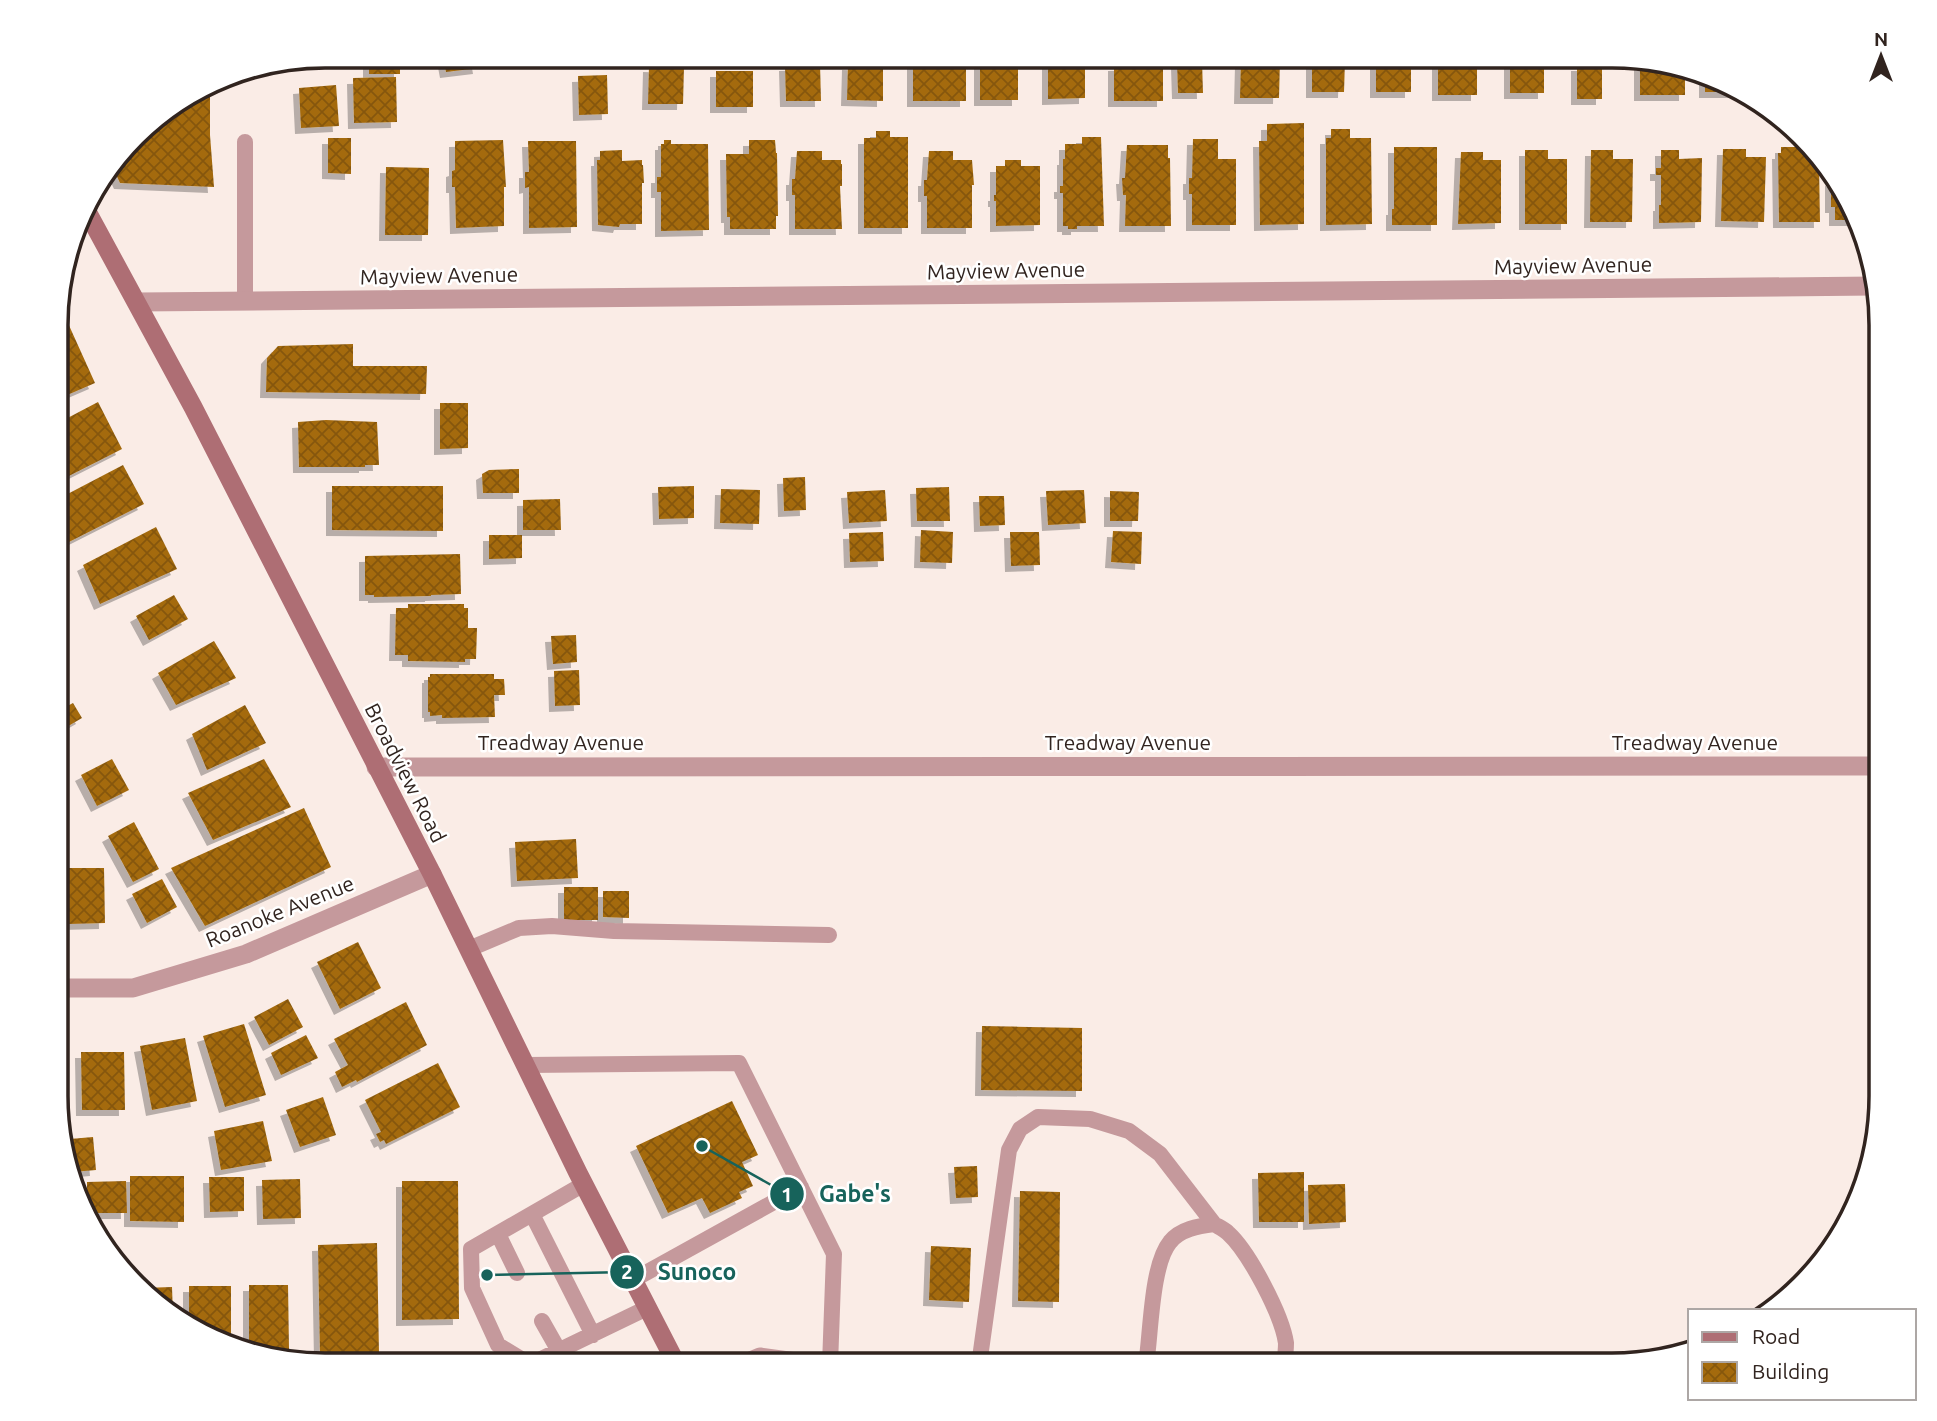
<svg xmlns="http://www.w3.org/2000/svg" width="1937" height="1421" font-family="Ubuntu,sans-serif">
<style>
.building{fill:url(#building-cross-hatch);filter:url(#shadow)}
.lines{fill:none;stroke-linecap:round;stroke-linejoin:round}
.service{stroke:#c5999c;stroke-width:16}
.minor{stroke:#c5999c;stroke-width:19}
.tertiary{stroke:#c5999c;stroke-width:19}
.secondary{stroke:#ae6e74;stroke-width:19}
.labels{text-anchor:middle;stroke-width:5;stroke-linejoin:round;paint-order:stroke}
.street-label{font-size:21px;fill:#31241f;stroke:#fff}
.rim{fill:none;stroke:#31241f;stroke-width:3.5}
.leader{fill:none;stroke:#17635b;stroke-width:2.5}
.callout-dot{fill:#17635b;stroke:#fff;stroke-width:2.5}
.mark-label{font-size:21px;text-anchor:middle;font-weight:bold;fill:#fff}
.callout-label{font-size:23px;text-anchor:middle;font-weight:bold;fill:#17635b;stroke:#fff;stroke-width:5;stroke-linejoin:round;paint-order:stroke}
</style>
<defs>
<pattern id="building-cross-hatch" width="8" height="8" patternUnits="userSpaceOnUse" patternTransform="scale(1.75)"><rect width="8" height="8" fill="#a46a0d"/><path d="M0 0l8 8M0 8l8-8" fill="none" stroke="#86570c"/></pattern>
<filter id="shadow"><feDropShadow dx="-6" dy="6" stdDeviation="0" flood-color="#0004"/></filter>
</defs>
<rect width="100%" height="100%" fill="#faece6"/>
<path class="building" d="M369,56H400V74H369Z
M443,56H477L479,68L446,72Z
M911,56H927L928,57L912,61Z
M1376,56L1411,57V92H1376Z
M1640,59L1685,70V95H1640Z
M1048,60H1085V98L1048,99Z
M1241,60H1280L1279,98H1240Z
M1312,60H1345L1344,92H1312Z
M1438,60H1477V95H1438Z
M966,61V101H913V62Z
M1202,61L1203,93H1178L1177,62Z
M1544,61V93H1510V62Z
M980,62H1018V100H980Z
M820,64L821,101H786L785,65Z
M848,64L883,65V101L847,100Z
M1163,64V101H1114V65Z
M1577,65H1602V99H1577Z
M649,66L684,67L683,104H648Z
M716,71H753V107H716Z
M1705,74L1714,76L1741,92H1705Z
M607,75L608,114L579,115L578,76Z
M396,77L397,122L354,123L353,78Z
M210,84V135L214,187L120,183L113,168L147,123Z
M336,85L339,126L301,128L299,88Z
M1304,123V224L1260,225L1259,141H1267V124Z
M1331,129H1350V138H1371L1372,224L1326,225V138H1331Z
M876,131H890V137H908V228H864V138H876Z
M1082,137H1101L1104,226H1077V229H1068V226H1063V193H1060V186H1063V159H1065V144H1082Z
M328,138H351V174L328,173Z
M1193,139H1218V159H1236V225H1192V194H1189V178H1192Z
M503,140L506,187H504V226L456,228L455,187H452V171L455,170V141Z
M664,140H671V144H708L709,230L661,231V192H657V177H661V144H664Z
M749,140H775L776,153H777L778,216H776V229H730V217H727L726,154H749Z
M528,141H576L577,227L529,228V187L525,188V172H529Z
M1127,145H1168V158H1170L1171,226H1125L1126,195H1123L1122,178H1125Z
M1394,147H1437V225H1392V209H1394Z
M1781,147H1802V153H1810L1819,165L1820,222H1779L1778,153H1781Z
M1723,149H1746V157H1766L1764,222L1721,221Z
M622,150V161L642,160V165H643L644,183H642V224H620L619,227L598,225L597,160H600V151Z
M1525,150H1548V159H1567V224H1525Z
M1591,150H1613V159H1633L1632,222H1590Z
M1661,150H1679V159L1702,158L1701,222L1659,223V205H1661V175H1656V168H1661Z
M797,151H822V160H841V164H842V186H840L842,229H795V195H792V179H795Z
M929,151H953V160H972L974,185H972V228H927V196H924V180H927Z
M1461,152H1483V160H1501V223L1458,224Z
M1005,160H1021V166H1040V225L996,226V201H994V195H996V166H1005Z
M386,167L429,168L428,235H385Z
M1831,179L1853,206L1857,220H1835V207H1831Z
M58,301L95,383L58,399Z
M353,344V366H427L426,394L266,392L267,358L278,346Z
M98,402L122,449L61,480L58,474V423Z
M440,403H468V448L440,449Z
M326,420L377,422L379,465H365V467H299L298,422Z
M123,465L144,504L63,545L58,536V499Z
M519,469V493H483L482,474L489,470Z
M805,477L806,510L784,511L783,478Z
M332,486H443V531L332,530Z
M694,486V518L659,519L658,487Z
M949,487L950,521H917L916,488Z
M721,489L760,490L759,524L720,523Z
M885,490L887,521L849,523L847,492Z
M1084,490L1086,523L1048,525L1046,491Z
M1110,491L1139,492L1138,521H1110Z
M979,496H1004L1005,525L980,526Z
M560,499L561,530H523V500Z
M156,527L177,569L100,604L83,565Z
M921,530L953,532L952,563L920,562Z
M1113,531L1142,532L1141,564L1111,562Z
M883,532L884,561L850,562L849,533Z
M1010,532H1039L1040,565L1011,566Z
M489,535H522V558L489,559Z
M460,554L461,594L431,595V596L374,597V595H365V556Z
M174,595L188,619L149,640L136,616Z
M408,604H464V608H468V628H477L476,659H465V662L408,661V655H395L396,608H408Z
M576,635L577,662L553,664L551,636Z
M214,641L236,678L176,705L158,673Z
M579,670L580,705L555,706L554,671Z
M430,674H494V679H504L505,695H494L495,717L442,718V715L430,716V712H428V677H430Z
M73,703L82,718L58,732V711Z
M245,705L266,743L207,770L192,734Z
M112,759L129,790L97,806L81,775Z
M264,759L291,807L213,840L188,793Z
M58,793H60L62,818H58Z
M304,808L331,867L205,926L171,868Z
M134,822L159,869L133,882L108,836Z
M576,839L578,878L517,881L515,842Z
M65,868H104L105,923L68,924V914L66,913Z
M162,879L177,907L147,923L132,894Z
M564,887H598V920H564Z
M603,891H629V918L603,917Z
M358,942L381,988L340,1009L317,962Z
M288,999L303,1027L269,1045L254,1017Z
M406,1002L427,1045L357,1082L356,1080L342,1087L335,1072L348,1065L334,1039Z
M244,1024L266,1095L225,1107L203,1036Z
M982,1026L1082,1028V1091L981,1090Z
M306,1035L318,1058L281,1075L271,1053Z
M185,1038L197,1101L152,1110L140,1046Z
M58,1051H62L64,1116H58Z
M81,1052H124L125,1110H82Z
M438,1063L460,1107L386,1144L384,1140L380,1142L376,1134L381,1132L365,1100Z
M323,1097L336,1135L300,1147L286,1110Z
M732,1101L758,1155L742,1162L753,1186L739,1192L742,1198L710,1213L702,1198L668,1213L636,1146Z
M263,1121L272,1161L221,1170L214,1131Z
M93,1137L96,1170L73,1172L70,1139Z
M977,1166L978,1197L956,1198L954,1167Z
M1304,1172V1222H1259L1258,1173Z
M130,1176H184V1222L130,1221Z
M209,1177H244V1211L210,1212Z
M300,1179L301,1218L263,1219L262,1180Z
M126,1181L127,1213H87V1182Z
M402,1181H458L459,1319L402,1320Z
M1345,1184L1346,1222L1309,1224L1308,1185Z
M1020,1191L1060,1192L1059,1302L1018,1301Z
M377,1243L379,1353L320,1354L318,1245Z
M931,1246L971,1248L969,1302L929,1300Z
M249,1285H288L289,1349H249Z
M189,1286H231V1344H226L189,1324Z
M172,1287L173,1316L161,1309L142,1288Z"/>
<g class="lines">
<path class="service" d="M245,142V301
M469,949L519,928L552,926L614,931L829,935
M526,1065L739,1063L834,1254L830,1365
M532,1214L593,1335
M498,1234L517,1273
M633,1280L801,1187
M542,1321L559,1351
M531,1364L647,1308
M531,1365L498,1345L472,1288L471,1249L584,1184
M979,1365L1009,1150L1020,1129L1038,1117L1090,1119L1129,1131L1160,1154L1214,1224
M1146,1365C1151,1334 1151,1265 1170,1242C1180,1229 1199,1226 1214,1224C1219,1227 1224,1229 1228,1233C1249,1252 1282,1315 1286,1343C1286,1350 1285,1358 1284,1365"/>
<path class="minor" d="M138,302L1875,286
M376,767L1880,766
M58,988H133L246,954L432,874"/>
<path class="tertiary" d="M741,1365L760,1357L818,1365"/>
<path class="secondary" d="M84,206L193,407L432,874L578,1173L677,1365"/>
</g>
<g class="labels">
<g class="street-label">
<text transform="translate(1573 266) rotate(-1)" y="7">Mayview Avenue</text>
<text transform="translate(1006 271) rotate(-1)" y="7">Mayview Avenue</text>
<text transform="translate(439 276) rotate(-1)" y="7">Mayview Avenue</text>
<text x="561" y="750">Treadway Avenue</text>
<text x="1128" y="750">Treadway Avenue</text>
<text x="1695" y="750">Treadway Avenue</text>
<text transform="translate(405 773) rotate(63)" y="7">Broadview Road</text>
<text transform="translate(280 912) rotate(-22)" y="7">Roanoke Avenue</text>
</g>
</g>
<path d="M0 0H1937V1421H0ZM325 68H1612A257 257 0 0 1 1869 325V1096A257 257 0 0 1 1612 1353H325A257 257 0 0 1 68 1096V325A257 257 0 0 1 325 68Z" fill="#fff" fill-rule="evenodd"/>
<path class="rim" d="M325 68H1612A257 257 0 0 1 1869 325V1096A257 257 0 0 1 1612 1353H325A257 257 0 0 1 68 1096V325A257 257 0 0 1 325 68Z"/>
<path class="leader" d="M702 1146L787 1194M487 1275L627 1272"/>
<g class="callout-dot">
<circle cx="702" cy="1146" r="7"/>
<circle cx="487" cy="1275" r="7"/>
<circle cx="787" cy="1194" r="18"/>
<circle cx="627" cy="1272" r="18"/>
</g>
<g class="mark-label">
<text x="787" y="1202">1</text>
<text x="627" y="1279">2</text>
</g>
<g class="callout-label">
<text x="855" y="1202">Gabe's</text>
<text x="697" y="1280">Sunoco</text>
</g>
<rect x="1688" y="1309" width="228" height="91" fill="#ffffff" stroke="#ada7a5" stroke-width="2"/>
<rect x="1702" y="1332" width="35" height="10" fill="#ae6e74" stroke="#ada7a5" stroke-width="2"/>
<text x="1752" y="1344" font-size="21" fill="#31241f">Road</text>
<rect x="1702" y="1362" width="35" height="21" fill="url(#building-cross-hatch)" stroke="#ada7a5" stroke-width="2"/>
<text x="1752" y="1379" font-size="21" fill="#31241f">Building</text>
<g transform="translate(1881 56)" stroke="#ffffff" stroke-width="5" paint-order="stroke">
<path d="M0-5L12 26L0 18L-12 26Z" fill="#31241f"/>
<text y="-10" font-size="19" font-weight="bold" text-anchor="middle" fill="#31241f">N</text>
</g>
</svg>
